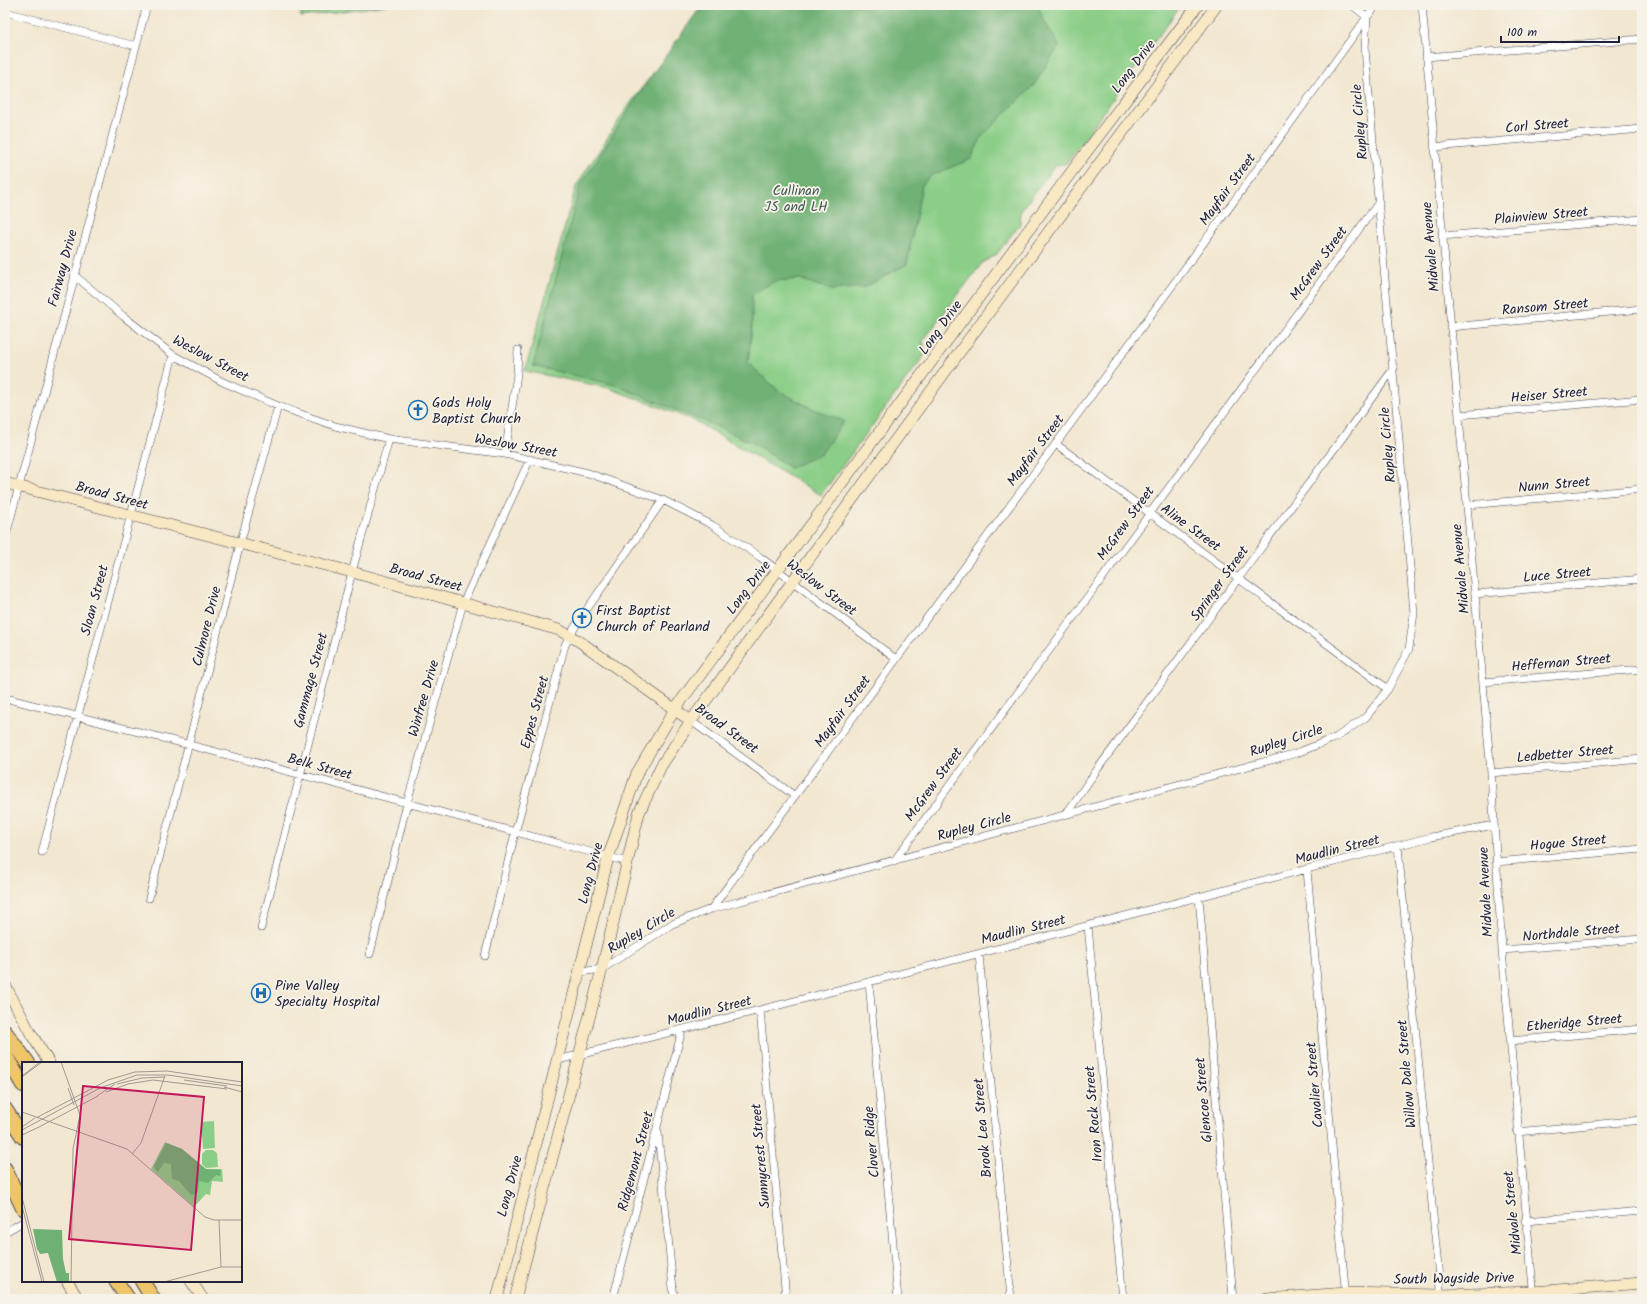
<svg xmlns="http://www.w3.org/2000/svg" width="1647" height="1304" font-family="Kalam,sans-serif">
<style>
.green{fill:#8ace87;stroke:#567861}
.forest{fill:#6fb174;stroke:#486a58}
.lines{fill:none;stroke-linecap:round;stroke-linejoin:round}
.street-casing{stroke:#414051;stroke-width:8}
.secondary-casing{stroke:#414051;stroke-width:12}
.highway-casing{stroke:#414051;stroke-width:16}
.street{stroke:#fff;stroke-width:7}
.secondary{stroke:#f8e8c3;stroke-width:11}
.highway{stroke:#eec569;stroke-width:14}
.labels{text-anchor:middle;stroke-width:3.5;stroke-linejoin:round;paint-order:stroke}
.street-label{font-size:14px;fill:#22223b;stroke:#f7f3e8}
.park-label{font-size:14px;fill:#415652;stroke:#f7f3e8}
.poi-label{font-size:14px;fill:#22223b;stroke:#f7f3e8;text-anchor:start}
.inset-road{fill:none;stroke:#9f9894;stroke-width:1}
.view{fill:#c2185b;fill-opacity:0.15;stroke:#c2185b;stroke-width:2}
.inset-edge{fill:none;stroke:#22223b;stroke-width:2}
</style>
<rect width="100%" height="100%" fill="#f7f3e8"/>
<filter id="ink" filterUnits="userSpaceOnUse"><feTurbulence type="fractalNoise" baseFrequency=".025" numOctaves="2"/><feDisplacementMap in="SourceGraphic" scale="8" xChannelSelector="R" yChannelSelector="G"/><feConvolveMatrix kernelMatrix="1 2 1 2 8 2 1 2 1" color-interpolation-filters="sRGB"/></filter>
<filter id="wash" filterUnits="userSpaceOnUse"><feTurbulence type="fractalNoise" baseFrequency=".012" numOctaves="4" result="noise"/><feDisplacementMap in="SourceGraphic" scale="16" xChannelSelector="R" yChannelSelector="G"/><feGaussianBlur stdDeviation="0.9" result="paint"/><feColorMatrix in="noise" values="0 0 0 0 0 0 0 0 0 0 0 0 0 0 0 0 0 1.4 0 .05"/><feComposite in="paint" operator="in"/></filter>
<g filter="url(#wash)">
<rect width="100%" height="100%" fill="#f2e7d0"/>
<path class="green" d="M300,5H386L301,17Z
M704,5H1181L1066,164L1055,165L1021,211L1020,224L996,255L983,262L923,341L926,353L821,495L693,420L609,388L525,371L576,186L627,108Z"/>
<path class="forest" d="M702,5H1038L1042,17L1059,46L1033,86L982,136L971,159L930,176L922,185L907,264L865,287L831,290L800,279L775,281L752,294V326L748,363L779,391L811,408L844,421L821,454L790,468L755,444L723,429L615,385L533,366L580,186L647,82Z"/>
</g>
<g filter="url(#ink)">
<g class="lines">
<g class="street-casing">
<path id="street" d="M1422,5L1491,773L1502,950L1534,1299
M5,12L136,46
M1426,57L1642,39
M1434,147L1642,129
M1442,236L1642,219
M74,275L123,316L173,355L223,382L278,406L335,426L389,439L505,454L588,473L663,500L712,525L760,557L896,659
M1450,327L1642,309
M1459,415L1642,399
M1056,444L1388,689
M505,454L517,374L518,350
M1468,505L1642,489
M5,539L147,5
M1475,594L1642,579
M1483,682L1642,669
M5,698L190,745L628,862
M691,721L795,796
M1491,773L1642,759
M1066,814L1099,767L1394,368
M1398,846L1441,1299
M42,852L173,355
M894,861L1379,202
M1496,862L1642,849
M1307,870L1346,1299
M149,898L240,544L278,406
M1199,898L1233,1299
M711,909C931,612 1152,317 1367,17L1377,5
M1088,926L1123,1299
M261,928L352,572L389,439
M1502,950L1642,939
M370,954L407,803L463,603L530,459
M979,954L1011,1299
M485,956L515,833L565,645L576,625L663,500
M580,972L602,969L672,924L711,909L1297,753L1337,737L1366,717L1388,689L1409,649L1414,613L1365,49L1367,17L1352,5
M869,982L898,1299
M760,1010L786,1299
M1509,1041L1642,1029
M558,1060L760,1010L1431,837L1494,825
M658,1132L674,1299
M1517,1132L1642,1120
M1525,1221L1642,1211
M5,1232L23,1222
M613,1299L682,1030"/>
</g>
<g class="secondary-casing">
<path id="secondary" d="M5,483L352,572L559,630L579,641L691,721
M5,985L30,1032L49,1063
M67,1281L78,1299
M191,1281L203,1299
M497,1299L608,858L637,773L675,709L1078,163L1198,5
M515,1299L602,969L639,813L661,766L691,721L969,339L1217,5
M1267,1299L1345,1293L1440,1295L1533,1292L1642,1283"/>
</g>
<g class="highway-casing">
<path id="highway" d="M5,1032L28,1063
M5,1055L23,1085
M5,1109L23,1137
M5,1169L23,1208
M116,1281L128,1299
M142,1281L153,1299"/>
</g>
<use href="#street" class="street"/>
<use href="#secondary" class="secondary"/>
<use href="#highway" class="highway"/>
</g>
</g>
<defs>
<g id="church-ring" transform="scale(1)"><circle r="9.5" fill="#f7f3e8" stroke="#1f6fb2" stroke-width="1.5"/><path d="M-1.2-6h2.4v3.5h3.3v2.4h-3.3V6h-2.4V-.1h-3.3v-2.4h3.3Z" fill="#1f6fb2"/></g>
<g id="hospital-ring" transform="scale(1)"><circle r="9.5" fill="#f7f3e8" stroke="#1f6fb2" stroke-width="1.5"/><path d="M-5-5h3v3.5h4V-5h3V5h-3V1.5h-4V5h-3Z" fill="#1f6fb2"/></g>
</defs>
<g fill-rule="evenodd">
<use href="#church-ring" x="418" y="410"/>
<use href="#church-ring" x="582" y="618"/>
<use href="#hospital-ring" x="261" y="993"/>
</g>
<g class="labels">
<g class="street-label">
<text transform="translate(1133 66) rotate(-53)" y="5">Long Drive</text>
<text transform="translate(1359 122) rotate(-95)" y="5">Rupley Circle</text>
<text transform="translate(1537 125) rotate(-5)" y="5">Corl Street</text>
<text transform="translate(1227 189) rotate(-54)" y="5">Mayfair Street</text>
<text transform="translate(1541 215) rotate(-5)" y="5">Plainview Street</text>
<text transform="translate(1430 247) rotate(-95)" y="5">Midvale Avenue</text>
<text transform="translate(1318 263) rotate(-54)" y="5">McGrew Street</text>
<text transform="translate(62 268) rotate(-75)" y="5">Fairway Drive</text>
<text transform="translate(1545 306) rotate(-5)" y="5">Ransom Street</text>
<text transform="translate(940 327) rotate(-54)" y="5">Long Drive</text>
<text transform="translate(211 358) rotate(28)" y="5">Weslow Street</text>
<text transform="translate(1549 394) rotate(-5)" y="5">Heiser Street</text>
<text transform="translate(516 445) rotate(10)" y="5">Weslow Street</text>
<text transform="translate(1387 445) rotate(-95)" y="5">Rupley Circle</text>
<text transform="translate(1035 450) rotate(-53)" y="5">Mayfair Street</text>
<text transform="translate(1554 484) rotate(-5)" y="5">Nunn Street</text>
<text transform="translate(112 495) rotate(15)" y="5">Broad Street</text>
<text transform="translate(1125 523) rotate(-54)" y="5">McGrew Street</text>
<text transform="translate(1191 527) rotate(36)" y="5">Aline Street</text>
<text transform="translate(1460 569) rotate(-95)" y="5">Midvale Avenue</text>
<text transform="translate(1557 574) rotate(-5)" y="5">Luce Street</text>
<text transform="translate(426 577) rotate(15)" y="5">Broad Street</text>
<text transform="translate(1219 583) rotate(-54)" y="5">Springer Street</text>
<text transform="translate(748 587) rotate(-53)" y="5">Long Drive</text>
<text transform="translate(822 587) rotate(37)" y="5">Weslow Street</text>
<text transform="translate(94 600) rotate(-75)" y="5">Sloan Street</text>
<text transform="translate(206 626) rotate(-76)" y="5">Culmore Drive</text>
<text transform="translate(1561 662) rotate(-5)" y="5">Heffernan Street</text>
<text transform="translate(310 680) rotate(-75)" y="5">Gammage Street</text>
<text transform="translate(423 698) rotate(-74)" y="5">Winfree Drive</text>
<text transform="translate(842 711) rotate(-54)" y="5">Mayfair Street</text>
<text transform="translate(534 712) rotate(-75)" y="5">Eppes Street</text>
<text transform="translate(727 728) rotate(36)" y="5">Broad Street</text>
<text transform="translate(1286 740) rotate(-18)" y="5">Rupley Circle</text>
<text transform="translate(1565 753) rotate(-5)" y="5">Ledbetter Street</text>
<text transform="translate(320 766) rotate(15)" y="5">Belk Street</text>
<text transform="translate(933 784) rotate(-54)" y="5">McGrew Street</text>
<text transform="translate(974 826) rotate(-15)" y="5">Rupley Circle</text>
<text transform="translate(1568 842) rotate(-5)" y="5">Hogue Street</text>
<text transform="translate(1337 849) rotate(-14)" y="5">Maudlin Street</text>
<text transform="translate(590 873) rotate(-75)" y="5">Long Drive</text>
<text transform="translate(1485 892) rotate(-93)" y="5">Midvale Avenue</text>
<text transform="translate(1023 929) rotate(-14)" y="5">Maudlin Street</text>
<text transform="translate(641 930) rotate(-31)" y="5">Rupley Circle</text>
<text transform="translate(1571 932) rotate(-5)" y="5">Northdale Street</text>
<text transform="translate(709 1010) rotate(-14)" y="5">Maudlin Street</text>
<text transform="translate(1574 1022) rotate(-5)" y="5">Etheridge Street</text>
<text transform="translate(1406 1074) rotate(-95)" y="5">Willow Dale Street</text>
<text transform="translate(1314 1085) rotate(-95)" y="5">Cavalier Street</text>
<text transform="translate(1203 1100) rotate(-95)" y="5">Glencoe Street</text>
<text transform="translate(1093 1114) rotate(-95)" y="5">Iron Rock Street</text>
<text transform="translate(982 1128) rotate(-95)" y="5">Brook Lea Street</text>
<text transform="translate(871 1142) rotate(-95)" y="5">Clover Ridge</text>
<text transform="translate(760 1156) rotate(-95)" y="5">Sunnycrest Street</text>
<text transform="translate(635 1161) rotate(-75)" y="5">Ridgemont Street</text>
<text transform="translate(509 1186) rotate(-75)" y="5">Long Drive</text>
<text transform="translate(1512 1213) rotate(-96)" y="5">Midvale Street</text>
<text transform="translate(1454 1278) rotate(-1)" y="5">South Wayside Drive</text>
</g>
<g class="park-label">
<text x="796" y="195">Cullinan<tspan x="796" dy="16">JS and LH</tspan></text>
</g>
<g class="poi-label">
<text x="432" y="407">Gods Holy<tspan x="432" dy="16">Baptist Church</tspan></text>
<text x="596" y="615">First Baptist<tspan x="596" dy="16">Church of Pearland</tspan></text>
<text x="275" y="990">Pine Valley<tspan x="275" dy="16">Specialty Hospital</tspan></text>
</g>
</g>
<g transform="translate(22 1062)">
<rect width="220" height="220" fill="#f2e7d0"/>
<path d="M192,59L193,86L181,87L179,60ZM143,80L160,87L184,107H200L201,120L190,119L188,133L184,132L172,145L129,107ZM184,88H191L195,91L196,105L184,106L180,102V92Z" fill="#8ace87"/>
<path d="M144,81L160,87L184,107L199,108L198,114L194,113L186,121L177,119L176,131L169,133L157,119L150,117L149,102L142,101L136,110L133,107L132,104ZM11,167L40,168L41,197L44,211H47V220H35L26,191L18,192L15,187Z" fill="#6fb174"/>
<path class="inset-road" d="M39,0L58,53L51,87L49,220M0,14L18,0M0,15L20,0M162,18L205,24M95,22L120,16L143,15M202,25L220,30M46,26L52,43M84,30L106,22L131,18L205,27M75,34L93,22M0,50L105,87L183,155L192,158H220M14,56L86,18L113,10L145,9L220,20M0,65L13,56M17,65L76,34M0,68L78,26L115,13H146L220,24M0,73L17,65M110,92L119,81L143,14M0,135L22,220M0,144L20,220M197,158L199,205M142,220L199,205H220"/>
<path class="view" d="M61,24L182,35L169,188L47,177Z"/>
<rect width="220" height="220" class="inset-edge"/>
</g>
<rect width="1647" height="1304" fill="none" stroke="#f7f3e8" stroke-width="20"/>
<path d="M1501 36v6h118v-6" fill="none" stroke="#22223b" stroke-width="2"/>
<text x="1507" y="36" font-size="12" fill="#22223b" stroke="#f7f3e8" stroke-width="3" paint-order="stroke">100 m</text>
</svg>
